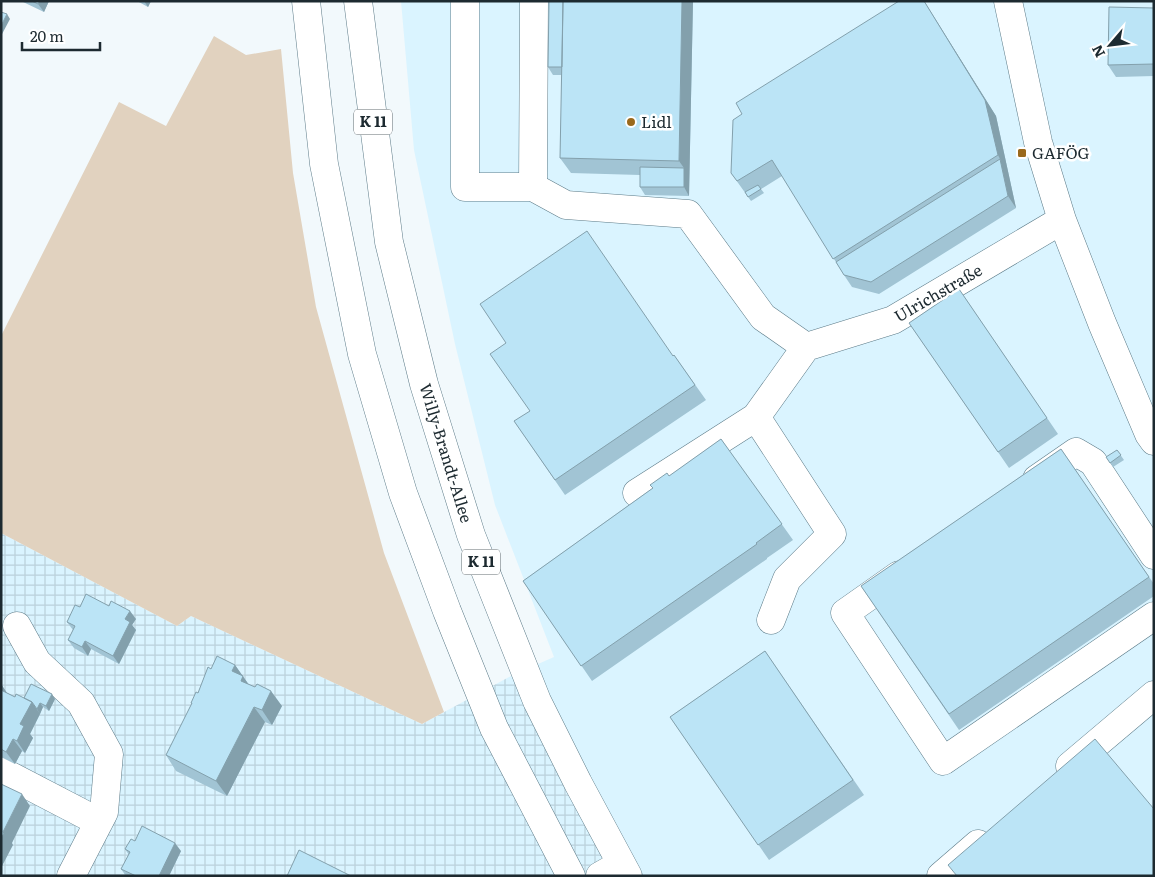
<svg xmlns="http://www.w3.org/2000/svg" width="1155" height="877" font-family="Literata,serif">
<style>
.built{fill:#daf4ff}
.industrial{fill:url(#industrial-grid)}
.grass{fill:#e1d2bf}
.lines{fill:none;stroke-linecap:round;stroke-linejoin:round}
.minor-casing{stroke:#5c7b88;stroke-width:29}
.major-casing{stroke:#5c7b88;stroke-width:29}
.minor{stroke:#fff;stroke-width:28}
.major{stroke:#fff;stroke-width:28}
.wall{fill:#a1c4d4}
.shaded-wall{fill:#83a0ac}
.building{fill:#bbe4f6;stroke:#83a0ac}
.poi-dot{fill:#9a691c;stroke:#fff;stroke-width:2}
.labels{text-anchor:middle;stroke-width:5;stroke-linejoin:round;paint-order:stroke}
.shield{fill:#fff;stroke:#616a6e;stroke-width:1}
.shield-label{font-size:15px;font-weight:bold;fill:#1d2a30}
.poi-label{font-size:16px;fill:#1d2a30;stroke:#fff;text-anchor:start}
.street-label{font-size:16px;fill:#1d2a30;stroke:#fff}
</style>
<defs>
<pattern id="industrial-grid" width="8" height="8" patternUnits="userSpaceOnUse" patternTransform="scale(1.25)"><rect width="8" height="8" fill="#daf4ff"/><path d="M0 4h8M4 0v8" fill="none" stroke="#bbd1db"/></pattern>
</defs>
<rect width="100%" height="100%" fill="#f2f9fc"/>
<path class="built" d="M401,1H1154V876H621L513,675L554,657L495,505L455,344L414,150Z"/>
<path class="industrial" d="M1,533L177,626L191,616L422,724L513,675L621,876H1Z"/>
<path class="grass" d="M214,36L246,55L281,49L293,173L316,307L384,553L444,712L422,724L191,616L177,626L1,533V336L119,102L166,126Z"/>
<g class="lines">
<g class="minor-casing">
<path id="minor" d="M465,1V187H533L534,1
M1008,1L1038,142L1062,220L1102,323L1149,434L1154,441
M533,187L566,205L688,214L763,317L806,347
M806,347L893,320L1062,220
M1037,479L1076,452L1093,462L1154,555
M637,493L756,417
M899,575L845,613L943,761L1154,616
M771,620L787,579L832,534L756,417L806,347
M17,626L37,662L81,703L109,754L104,812L71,876
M1070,766L1154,695
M1,771L99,822
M600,876L621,864
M941,876L978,844"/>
</g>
<g class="major-casing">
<path id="major" d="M306,1L324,164L362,354L403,493L447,611L494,728L571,876
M358,1L389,242L424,384L471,535L537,701L578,783L628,876"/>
</g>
<use href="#minor" class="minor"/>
<use href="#major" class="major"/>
</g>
<path class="wall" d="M21,1H49L44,12Z
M137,1H151L148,7Z
M693,1L689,196L645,195L640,187V175L571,173L560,158L562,75H553L548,67Z
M899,1H924L996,116L1016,208L879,294L852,287L844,275L782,176L761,189L764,193L751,201L731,173L742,114Z
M1154,8V76L1116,77L1108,65Z
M959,289L1058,434L1009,468L909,323Z
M674,355L706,400L565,495L514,421Z
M721,439L793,540L767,558V559L592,681L523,581Z
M1061,449L1154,584V596L959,730L861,586Z
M1117,450L1124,460L1113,467L1106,457Z
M80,607L136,619L132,625L136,630L119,664L91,649L88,656L74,648L68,640L73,630L67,622Z
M765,651L864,795L769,860L670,717Z
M235,665L249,685L282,706L272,725L265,722L227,796L176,771L166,755L192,704L191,703L198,693L211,669Z
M1,684L7,693L15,697L24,698L55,699L49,711L43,707L40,714V713V714L30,734L33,738L25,753L22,751L15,764L1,757Z
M125,849L181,851L169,876H126L121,869L129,855Z"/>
<path class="shaded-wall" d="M40,1H49L44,12L38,4Z
M144,1H151L148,7Z
M682,1H693L689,196L684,187V168L679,161Z
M924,1L996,116L1016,208L1008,196L1000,159L998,155Z
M7,14L10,19L1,36V26Z
M130,611L136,619L132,625L136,630L119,664L113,656L125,619Z
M85,641L91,649L88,656L82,647Z
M235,665L254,692L252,696L232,671Z
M1,684L9,696L1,692Z
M271,691L282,706L272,725L262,710Z
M52,694L55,699L49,711L46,706Z
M32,702L40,714L30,734L33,738L25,753L17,741L20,724Z
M40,703L43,707L40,714L37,709Z
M254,707L265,722L227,796L216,781Z
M13,739L22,751L15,764L6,752Z
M22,794L30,806L12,843L13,845L1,868V839L3,832Z
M175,843L181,851L169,876H159Z"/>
<path class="building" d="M32,1H40L38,4Z
M549,1H563L562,67H548Z
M563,1H682L679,161L560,158Z
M899,1H924L985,100L998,155L833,259L772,160L737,181L731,173L733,120L742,114L736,103Z
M1109,7L1154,8V64L1108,65Z
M1,12L7,14L1,26Z
M1000,159L1008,196L871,282L844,275L836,262Z
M640,167L684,168V187H640Z
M758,185L761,189L748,197L745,192Z
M587,231L673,356L674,355L695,385L555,480L514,421L530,411L490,354L506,343L480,304Z
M959,289L1047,418L998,452L909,323Z
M721,439L782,524L756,543L757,544L581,666L523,581L653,488L650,485L667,473L669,476Z
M1061,449L1149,577L949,714L861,586Z
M1117,450L1121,455L1110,463L1106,457Z
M86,594L109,606L111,601L130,611L125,619L130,622L113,656L85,641L82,647L68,640L75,626L67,622L75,605L80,607Z
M765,651L853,780L758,845L670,717Z
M217,656L235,665L232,671L243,676L241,681L255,687L257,684L271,691L262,710L254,707L216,781L166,755L192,703H191L196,692L198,693L208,667L211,669Z
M31,684L52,694L46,706L40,703L37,709L32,702L24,698Z
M1,690L15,697L16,694L32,702L20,724L24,726L17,741L13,739L6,752L1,749Z
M1095,739L1154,809V876H957L948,865Z
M1,784L22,794L3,832L4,833L1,839Z
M142,826L175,843L159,876H136L121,869L130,852L125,849L131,839L135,841Z
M299,850L351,876H287Z"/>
<g class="poi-dot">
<circle cx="631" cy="122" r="5"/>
<rect x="1017" y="148" width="10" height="10" rx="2.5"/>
</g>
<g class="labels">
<g class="shield">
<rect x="354" y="109.5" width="38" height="25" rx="4"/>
<rect x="462" y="549.5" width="38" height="25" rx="4"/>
</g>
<g class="shield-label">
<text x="373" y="127">K 11</text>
<text x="481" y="567">K 11</text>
</g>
<g class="poi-label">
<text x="641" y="128">Lidl</text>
<text x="1032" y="159">GAFÖG</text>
</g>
<g class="street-label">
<text transform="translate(938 293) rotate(-30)" y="6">Ulrichstraße</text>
<text transform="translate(446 453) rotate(73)" y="6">Willy-Brandt-Allee</text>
</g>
</g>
<rect width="1155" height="877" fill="none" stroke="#1d2a30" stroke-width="5"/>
<g transform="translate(1110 45) rotate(242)" stroke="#ffffff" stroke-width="4" paint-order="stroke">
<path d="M0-4L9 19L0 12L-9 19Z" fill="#1d2a30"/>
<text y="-8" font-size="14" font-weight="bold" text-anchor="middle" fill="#1d2a30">N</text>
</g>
<path d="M22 42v8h78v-8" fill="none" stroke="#1d2a30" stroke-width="2.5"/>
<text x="30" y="42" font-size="15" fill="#1d2a30" stroke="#ffffff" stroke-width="4" paint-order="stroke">20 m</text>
</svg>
